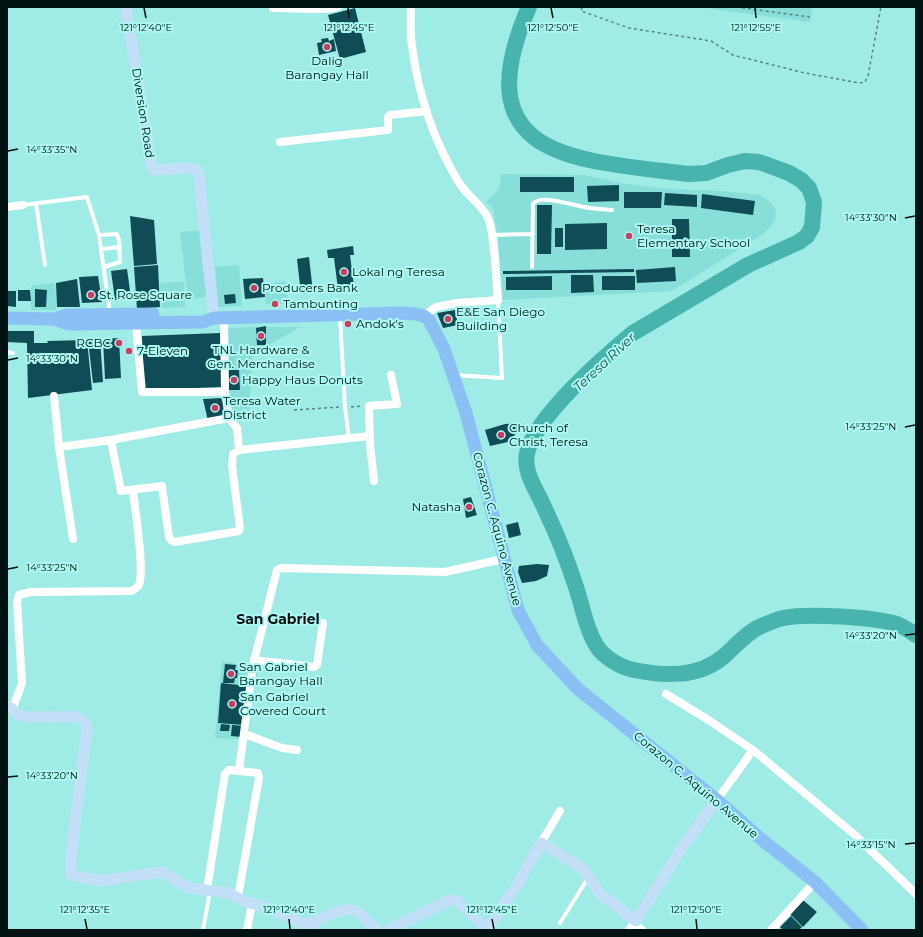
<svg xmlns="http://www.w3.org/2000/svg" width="923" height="937" font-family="Montserrat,sans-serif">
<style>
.built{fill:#88ded8}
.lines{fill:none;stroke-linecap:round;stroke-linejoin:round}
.river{stroke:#49b3ad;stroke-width:16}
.building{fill:#0f4c55}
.path{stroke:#548481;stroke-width:1.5;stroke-dasharray:3 3;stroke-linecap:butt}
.lane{stroke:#fff;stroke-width:4}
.street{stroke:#fff;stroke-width:8}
.secondary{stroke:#c4e0f9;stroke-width:11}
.primary{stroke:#8ac0f4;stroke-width:13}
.ticks{fill:none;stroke:#001211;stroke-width:1.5}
.poi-dot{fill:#cd3d61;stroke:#acf9f3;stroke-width:1.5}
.labels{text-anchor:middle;stroke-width:4;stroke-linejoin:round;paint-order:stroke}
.poi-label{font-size:12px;fill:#001211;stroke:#acf9f3;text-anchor:start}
.street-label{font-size:12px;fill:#001211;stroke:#acf9f3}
.water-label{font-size:13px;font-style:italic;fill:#204e4c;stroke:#acf9f3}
.quarter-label{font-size:14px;font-weight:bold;fill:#001211;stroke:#acf9f3}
.ticks-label{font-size:10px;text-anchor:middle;fill:#001211;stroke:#acf9f3;stroke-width:4;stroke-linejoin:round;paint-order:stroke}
</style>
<rect width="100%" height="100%" fill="#9febe6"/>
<path class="built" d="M698,7H812L810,22Z
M501,174L583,175L632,185L670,189L722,191L760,195L769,201L775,208L776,217L772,225L763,234L672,291L503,300L498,238L493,208L486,202L499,189Z
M199,230L206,297L188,299L180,232Z
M239,265L242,306L218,307L215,267Z
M286,281L288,304H266L264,284Z
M184,282L185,307L162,308L160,283Z
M55,283L56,310H31V286Z
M251,327H300L252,355L249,411L231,413L227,328Z
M222,661L259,668L252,692L249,740L215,738Z"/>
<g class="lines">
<path class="river" d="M529,7C462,160 577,160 689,174L706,173L728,165L745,161L759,162L789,173L801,180L809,188L814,202L812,227L807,236L799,242L748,265L633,333C604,357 536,416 527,453C523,473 537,490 544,507C557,534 568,562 577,590C583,609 587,632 598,648C605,658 622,668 634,670C664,676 698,678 723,657C735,647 745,634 759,627C766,624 775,620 783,618C808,613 872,617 897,624C904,627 910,631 916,635"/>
</g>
<path class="building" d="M355,8L366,52L340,59L328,15Z
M328,38L329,41L334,39L336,51L319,55L317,43L322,42L321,39Z
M520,177H574V192H520Z
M619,185V201L588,202L587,186Z
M624,192H662L661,208H624Z
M665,193L697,195V207L664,205Z
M702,194L755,201L753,215L701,208Z
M537,205H552L551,254H537Z
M130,216L154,220L157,264L134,266Z
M672,219H689L690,257H672Z
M607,223V249L565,250V224Z
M555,228H563V247H555Z
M353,246L354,255H350L354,286L338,289L334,258H328L327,250Z
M309,257L313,292L301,294L297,259Z
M158,265L160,307L137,309L134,267Z
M675,267L676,281L637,283L636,270Z
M127,269L131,298L115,300L111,271Z
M634,269V272L503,274V271Z
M571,275H593L594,292L571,293Z
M98,276L102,302L82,303L79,277Z
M552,276V290H506V277Z
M602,276H635V290H602Z
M263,278L265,297L245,299L243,279Z
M77,279L80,307H57L56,283Z
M35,289L47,290L46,307H35Z
M18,290H30L31,301H18Z
M7,291H16V307L7,306Z
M235,294L236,303L225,304L224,295Z
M455,310L458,325L443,328L437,313Z
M266,326V345H257L256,328Z
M7,331H34V343H48L47,341L87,340L92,390L28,398L27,343L7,342Z
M220,333L222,387L144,390L142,336Z
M119,338L121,378L105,379L103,339Z
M100,339L103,382L93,383L88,340Z
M228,370H239L240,390H229Z
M222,398L226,416L208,421L203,399Z
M520,423L512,441L490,446L485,430L505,424Z
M471,497L477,515L466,518L463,499Z
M518,522L521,535L509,538L506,525Z
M537,564L549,565L547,576L536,581L522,583L518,572L519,566Z
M225,664L236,665L235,670H238L237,678H235L234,683H223Z
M221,683L247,686L244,725L218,723Z
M221,724L230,725L229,731H220Z
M232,725L244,726L242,737L231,736Z
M803,900L817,912L803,927L790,914Z
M791,916L802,927L799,930H783L780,927Z"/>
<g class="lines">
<path class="path" d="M582,7L581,11L629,28L711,41L733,55L805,73L859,83L865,82L868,76L881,7
M736,7L810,17
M351,407L362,406
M294,410L340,407"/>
<path class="lane" d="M36,203L45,265
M23,205L87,197L99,235L110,313
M99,235L117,234L119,240L120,262L104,267
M492,235L533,234
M101,249L120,247
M532,267L533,204C540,194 573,205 584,207C593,209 603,209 612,210
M340,316L345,407L349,438
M7,352L13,353
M455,375L502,378L498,300
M560,923L588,878
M203,930L210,891"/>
<path class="street" d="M411,7C411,20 410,34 412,46C418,93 434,141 458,181C465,194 480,203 487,216C495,230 496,281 498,300L457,303L436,307L424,316
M273,8C295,7 316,12 338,7
M280,142L388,130V117L390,115L427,111
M7,207L23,205
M224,318L225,392L229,418L237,428L239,450
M136,324L142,392H225
M54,396L59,447L73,539
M111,440L121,491L162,486L169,537L171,540L175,542L239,531L240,528L232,466L233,454L239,450L370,436
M59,447L111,440L229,418
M374,481L370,444L369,406L397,404L391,375
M254,660L314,667L317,665L323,623
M666,694L707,719L753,750L855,835L916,894
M13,708L22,683L17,602L19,595L31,592L132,591C135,589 137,588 139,585C145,569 135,510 133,490
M245,734L282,748L297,750
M239,771L253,665L277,570L281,568L445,572L503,559
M717,800L753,750
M541,843L560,811
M207,890L225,774L229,770L258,773L259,778L238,897
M634,924L642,930
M247,930L252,903
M629,930L636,921
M771,930L815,882"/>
<path class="secondary" d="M126,7L152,167L155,170L189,168L196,169L199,174L214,318
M7,706C13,708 16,715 22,716C37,720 70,713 81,719C85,721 86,725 87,729L71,856V875L100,881L162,872L189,888L229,893L244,901L271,909L304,924L312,923L333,913L347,909L358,912L378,930
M389,930L450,900L457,901L485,927H489L519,882L541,843L584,869L600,894L636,921L682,848L717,800"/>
<path class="primary" d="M7,318L54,319L67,315L153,314
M54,319L68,324L203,322L214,318L402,313L415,314L424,316L429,320L444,349L466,413L518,610L537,645L578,689L717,800L761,839L815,882L862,930"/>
</g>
<path class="ticks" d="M144,8L146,18M348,8L349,18M551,8L553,18M755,8L756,18M8,151L18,149M905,218L915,216M8,360L18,358M905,427L915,425M8,569L18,567M905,635L915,634M8,777L18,776M905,844L915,843M85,919L87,929M289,919L290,929M492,919L494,929M696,919L697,929"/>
<g class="poi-dot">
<circle cx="327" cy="47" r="4"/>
<circle cx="629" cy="236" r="4"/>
<circle cx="344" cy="272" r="4"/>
<circle cx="254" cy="288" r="4"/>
<circle cx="91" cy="295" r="4"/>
<circle cx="275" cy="304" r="4"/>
<circle cx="448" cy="319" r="4"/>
<circle cx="348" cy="324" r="4"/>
<circle cx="261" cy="336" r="4"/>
<circle cx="119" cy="343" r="4"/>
<circle cx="129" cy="351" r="4"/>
<circle cx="234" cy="380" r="4"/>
<circle cx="215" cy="408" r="4"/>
<circle cx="501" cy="435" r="4"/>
<circle cx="469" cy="507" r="4"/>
<circle cx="231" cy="674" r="4"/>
<circle cx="232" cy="704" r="4"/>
</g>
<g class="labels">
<g class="poi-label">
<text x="327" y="65" text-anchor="middle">Dalig<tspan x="327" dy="14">Barangay Hall</tspan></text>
<text x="637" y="233">Teresa<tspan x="637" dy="14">Elementary School</tspan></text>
<text x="352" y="276">Lokal ng Teresa</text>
<text x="262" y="292">Producers Bank</text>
<text x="99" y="299">St. Rose Square</text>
<text x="283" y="308">Tambunting</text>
<text x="456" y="316">E&amp;E San Diego<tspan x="456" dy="14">Building</tspan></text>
<text x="356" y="328">Andok's</text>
<text x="111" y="347" text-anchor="end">RCBC</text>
<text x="261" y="354" text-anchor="middle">TNL Hardware &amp;<tspan x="261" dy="14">Gen. Merchandise</tspan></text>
<text x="137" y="355">7-Eleven</text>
<text x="242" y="384">Happy Haus Donuts</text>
<text x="223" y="405">Teresa Water<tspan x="223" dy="14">District</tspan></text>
<text x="509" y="432">Church of<tspan x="509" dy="14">Christ, Teresa</tspan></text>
<text x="461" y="511" text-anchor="end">Natasha</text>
<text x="239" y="671">San Gabriel<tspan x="239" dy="14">Barangay Hall</tspan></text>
<text x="240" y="701">San Gabriel<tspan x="240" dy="14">Covered Court</tspan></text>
</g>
<g class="street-label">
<text transform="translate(143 113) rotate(81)" y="4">Diversion Road</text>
<text transform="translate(497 529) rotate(75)" y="4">Corazon C. Aquino Avenue</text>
<text transform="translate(696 785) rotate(40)" y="4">Corazon C. Aquino Avenue</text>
</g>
<g class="water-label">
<text transform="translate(604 362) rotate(-43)" y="5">Teresa River</text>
</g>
<g class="quarter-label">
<text x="278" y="624">San Gabriel</text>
</g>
</g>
<g class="ticks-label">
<text x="146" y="31">121°12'40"E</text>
<text x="349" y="31">121°12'45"E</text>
<text x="553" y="31">121°12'50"E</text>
<text x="756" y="31">121°12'55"E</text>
<text x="52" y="153">14°33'35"N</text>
<text x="871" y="221">14°33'30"N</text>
<text x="52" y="362">14°33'30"N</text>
<text x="871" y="430">14°33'25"N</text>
<text x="52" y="571">14°33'25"N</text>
<text x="871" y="639">14°33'20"N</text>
<text x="52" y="779">14°33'20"N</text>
<text x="871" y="848">14°33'15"N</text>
<text x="85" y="913">121°12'35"E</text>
<text x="289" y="913">121°12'40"E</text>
<text x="492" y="913">121°12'45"E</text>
<text x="696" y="913">121°12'50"E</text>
</g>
<rect width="923" height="937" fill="none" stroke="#001211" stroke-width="16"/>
</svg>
